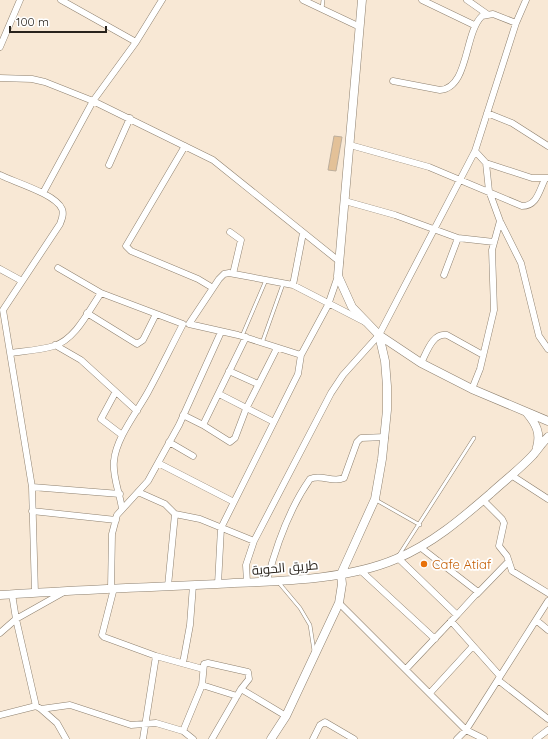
<svg xmlns="http://www.w3.org/2000/svg" width="548" height="739" font-family="Quicksand,Cairo,sans-serif">
<style>
.building{fill:#e3c198;stroke:#bdae9c}
.lines{fill:none;stroke-linecap:round;stroke-linejoin:round}
.service-casing{stroke:#8e806f;stroke-width:4}
.minor-casing{stroke:#8e806f;stroke-width:7}
.tertiary-casing{stroke:#8e806f;stroke-width:9}
.service{stroke:#fff;stroke-width:3}
.minor{stroke:#fff;stroke-width:6}
.tertiary{stroke:#fff;stroke-width:8}
.food-dot{fill:#e8710a;stroke:#fff;stroke-width:1.5}
.labels{text-anchor:middle;stroke-width:3.5;stroke-linejoin:round;paint-order:stroke}
.food-label{font-size:13px;fill:#c56008;stroke:#fff;text-anchor:start}
.street-label{font-size:13px;fill:#29231c;stroke:#fff}
</style>
<rect width="100%" height="100%" fill="#f8e8d5"/>
<path class="building" d="M334,136L342,137L336,171L328,170Z"/>
<g class="lines">
<g class="service-casing">
<path id="service" d="M322,9L323,0
M242,336L266,280
M262,343L283,284
M376,500L420,525
M399,555L474,438
M279,583L300,608L310,625L314,651"/>
</g>
<g class="minor-casing">
<path id="minor" d="M61,0L136,42
M303,0L360,27
M422,0L474,25
M467,0L487,14
M0,47L20,0
M0,78L32,79L45,82L93,101L213,160L340,262
M393,81L440,90C469,88 464,33 482,16L493,14L516,23
M487,113L512,123L548,146
M350,145L429,167L522,206C537,206 539,191 545,179
M185,146L126,246L131,251L198,279L213,288
M475,151L486,163L489,191L500,221L521,263L539,336L548,349
M486,163L532,178H548
M109,165L130,118
M0,175C14,182 56,194 62,209C64,214 62,219 60,224L3,310L32,487L35,593
M43,193L93,101L136,42L162,0
M345,201L395,215L458,238L494,242
M230,232L241,240L233,274
M58,268L101,293L183,324C171,347 160,370 148,392C137,412 116,438 114,461C112,476 120,493 122,509
M0,269L22,281
M444,275L458,238
M338,276L328,305L301,355L238,335L189,324L219,279L224,274L229,273L293,285L365,322
M293,285L303,233
M87,313L137,344L143,340L156,314
M246,337L203,425L230,442L235,438L246,409L277,348
M55,345L81,360L137,411
M11,353C25,351 40,350 54,346C76,339 89,310 101,293
M421,363C427,352 432,333 447,335L483,355
M229,371L258,384
M472,389L480,369L494,310L492,250L500,221
M115,393L101,419L122,435
M219,394L274,422
M183,415L203,425
M169,442L193,456
M158,463L234,502
M511,475L548,499
M32,487L120,494
M138,492L165,504L175,514L200,519L254,541
M483,500L502,519L504,523L499,546L507,556L512,571L548,593
M32,511L116,520
M398,558L457,615L478,592L420,547
M360,570L435,639
M267,581C276,546 289,509 310,479C321,474 333,483 344,478L357,442L361,438L385,437
M247,582L246,565L254,541L331,393L343,375L379,335L475,151L516,23L526,0
M218,584L221,528L298,374L301,355
M168,586L175,514
M111,588L112,534L117,515L148,481L179,425L221,332
M114,588L102,635L104,637L156,656
M12,594L16,619L36,706L41,709L70,705L131,725L156,723L183,731L193,739
M477,594L508,562
M339,603L466,730L484,739
M536,620L548,630
M451,621L500,676
M0,633L16,619L64,592
M183,663L190,625L193,585
M406,669L457,615
M498,680L548,719
M202,685L204,664L208,663L248,672L249,679L241,689
M430,693L473,646
M41,709L57,723L66,739
M0,715L36,706
M183,731L202,685L237,696
M143,739L156,656L203,669
M212,739L241,689L286,716
M313,739L320,725L325,722L354,739
M457,739L466,730L548,601
M536,739L548,730"/>
</g>
<g class="tertiary-casing">
<path id="tertiary" d="M362,0L338,276L352,307L379,335L421,363L472,389L548,421
M527,413C536,424 541,433 537,447
M0,595C72,590 145,587 217,584C273,581 345,581 396,559C432,544 461,519 490,494C504,481 520,469 533,455C538,449 542,443 548,437
M271,739L286,716L339,603L342,584L341,574L375,499L382,459L387,410V386L385,361L379,335"/>
</g>
<use href="#service" class="service"/>
<use href="#minor" class="minor"/>
<use href="#tertiary" class="tertiary"/>
</g>
<circle class="food-dot" cx="424" cy="564" r="4"/>
<g class="labels">
<g class="food-label">
<text x="432" y="569">Cafe Atiaf</text>
</g>
<g class="street-label">
<text transform="translate(285 567) rotate(-5)" y="5">طريق الحوية</text>
</g>
</g>
<path d="M10 26v6h96v-6" fill="none" stroke="#29231c" stroke-width="2"/>
<text x="16" y="26" font-size="12" fill="#29231c" stroke="#ffffff" stroke-width="3" paint-order="stroke">100 m</text>
</svg>
